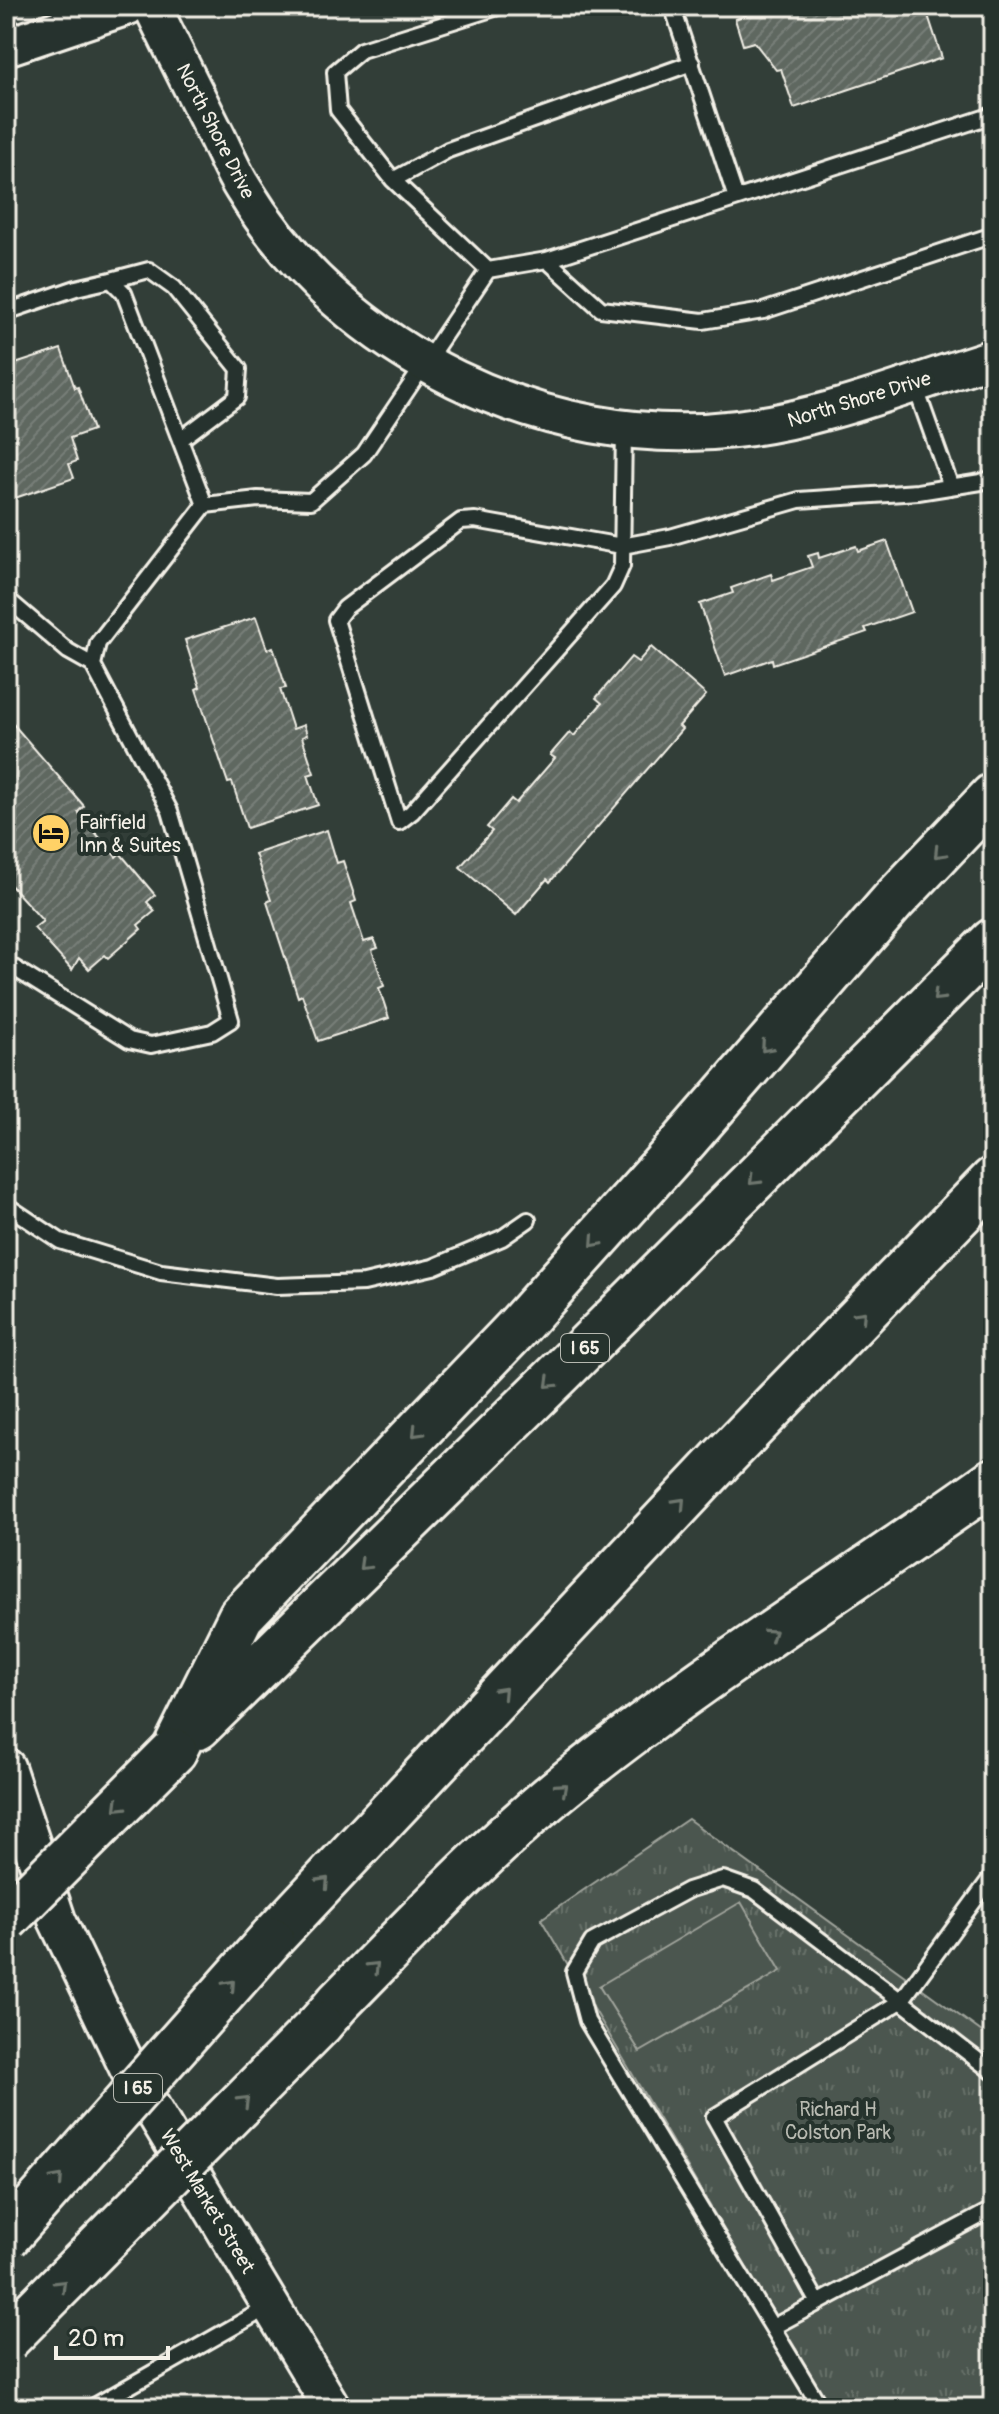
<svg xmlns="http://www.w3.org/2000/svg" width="999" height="2414" font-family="Pangolin,sans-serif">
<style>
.grass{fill:url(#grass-tufts);stroke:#a0a49c;stroke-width:2}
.pitch{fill:#4c564f;stroke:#a0a49c;stroke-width:2}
.building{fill:url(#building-hatch);stroke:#f4f1e8;stroke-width:2}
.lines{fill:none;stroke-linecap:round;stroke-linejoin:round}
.service-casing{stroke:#f4f1e8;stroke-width:20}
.tertiary-casing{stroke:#f4f1e8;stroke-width:42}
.motorway-casing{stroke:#f4f1e8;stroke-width:50}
.service{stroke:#26332d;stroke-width:14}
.tertiary{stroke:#26332d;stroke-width:36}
.motorway{stroke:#26332d;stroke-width:44}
.motorway-bridge-casing{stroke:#f4f1e8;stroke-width:50;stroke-linecap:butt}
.motorway-bridge{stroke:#26332d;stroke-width:44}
.oneway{stroke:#6e766e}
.labels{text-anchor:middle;stroke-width:8;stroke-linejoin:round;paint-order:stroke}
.shield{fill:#26332d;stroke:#b6b8b0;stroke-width:2}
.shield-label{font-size:18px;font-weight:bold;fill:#f4f1e8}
.street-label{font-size:20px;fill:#f4f1e8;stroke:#26332d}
.poi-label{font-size:20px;fill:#f4f1e8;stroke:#26332d;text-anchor:start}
.park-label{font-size:20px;fill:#b9bbb2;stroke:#26332d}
</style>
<defs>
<pattern id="grass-tufts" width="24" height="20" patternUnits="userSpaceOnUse" patternTransform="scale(2)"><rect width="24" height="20" fill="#4c564f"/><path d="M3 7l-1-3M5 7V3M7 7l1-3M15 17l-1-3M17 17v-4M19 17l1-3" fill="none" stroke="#666f68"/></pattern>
<pattern id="building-hatch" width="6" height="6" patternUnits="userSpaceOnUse" patternTransform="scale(2)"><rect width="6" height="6" fill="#5f6861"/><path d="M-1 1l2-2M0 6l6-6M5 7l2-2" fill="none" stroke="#777e78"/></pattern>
</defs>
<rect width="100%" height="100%" fill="#323e38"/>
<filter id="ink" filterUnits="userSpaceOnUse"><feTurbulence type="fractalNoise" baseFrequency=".0125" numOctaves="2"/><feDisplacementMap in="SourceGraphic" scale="16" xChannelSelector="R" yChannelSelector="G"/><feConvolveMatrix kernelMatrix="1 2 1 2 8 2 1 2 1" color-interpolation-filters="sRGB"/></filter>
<g filter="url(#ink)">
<path class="grass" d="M688,1819L993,2040V2408H829L541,1919Z"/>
<path class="pitch" d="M741,1902L781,1971L640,2052L599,1986Z"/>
<path class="building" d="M746,6H925L942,58L794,108L781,69L776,70L754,42L743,45L735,19L746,15Z
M61,349L75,388L78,387L93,430L70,438L77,461L69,464L74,478L6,501V367Z
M887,541L912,612L865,628L867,632L773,664L772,659L725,676L700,604L733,593L731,588L771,574L773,580L812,567L808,556L818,553L819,558L856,546L858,551Z
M256,617L267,649L273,647L286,688L280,689L293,729L304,725L307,735L302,737L314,773L308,775L318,805L247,828L232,782L228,783L196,689L200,687L185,640Z
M651,647L706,695L679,726L682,729L550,882L547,879L516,915L460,867L492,831L487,827L511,799L516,803L555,758L550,755L570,732L574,736L602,703L596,698L631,657L638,662Z
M7,717L84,806L78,812L116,857L120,853L155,895L147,902L155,911L138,925L141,929L108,958L105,955L89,969L79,958L72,970L34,928L43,921L6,880Z
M327,830L337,863L343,861L356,901L351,903L364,942L374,939L378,948L372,950L384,986L379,988L389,1018L318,1041L302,995L298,997L267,902L271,900L255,854Z"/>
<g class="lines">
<g class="service-casing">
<path id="service" d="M672,6L736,198
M393,180L448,150L692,63
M547,260L601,309L703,321L763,311L993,235
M488,270L393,180L338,110L335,72L361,50L501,6
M111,280L149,270L174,288L239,369L237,397L180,440
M6,312L76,288L111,280L124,293L205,505
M914,383L951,487
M624,429L622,566L613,586L412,812L399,822L336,620L345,608L461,521L475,520L622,546L670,537L799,500L918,492L981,482L993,478
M6,598L68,651L93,665
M6,963L129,1040L151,1045L212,1032L231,1020L170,811L93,665L98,643L205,505L258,499L311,501L364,454L488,270L547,260L993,115
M6,1205L60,1241L161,1272L277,1286L364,1283L433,1267L502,1238L528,1220
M818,2303L714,2117L901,2001L993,2072
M773,2327L993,2209
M91,2408L270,2306
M821,2408L587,2021L574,1972L592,1942L688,1890L723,1879L754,1890L901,2001L993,1875"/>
</g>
<g class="tertiary-casing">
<path id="tertiary" d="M152,6C172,48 193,89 214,131C224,150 232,172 244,190C343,353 547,452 736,429C825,419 908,384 993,358
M6,47L128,6
M6,1767L57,1920L128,2068L332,2408"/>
</g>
<g class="motorway-casing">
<path id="motorway" d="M198,1727L560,1373L993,941
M174,1751L241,1616L516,1329L674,1153L893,901L993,796
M271,1939L722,1459L993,1180
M320,2024L338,2003C413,1927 487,1847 571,1780C706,1672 853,1581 993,1481"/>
</g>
<use href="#service" class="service"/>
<use href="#tertiary" class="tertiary"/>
<use href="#motorway" class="motorway"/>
<g class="motorway-bridge-casing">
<path id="motorway-bridge" d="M6,1919L174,1751
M6,2238L271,1939
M6,2340L320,2024"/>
</g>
<use href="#motorway-bridge" class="motorway-bridge"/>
</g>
<defs><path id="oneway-chevron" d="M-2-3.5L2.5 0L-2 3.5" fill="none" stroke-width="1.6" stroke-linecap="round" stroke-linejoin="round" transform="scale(2)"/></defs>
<g class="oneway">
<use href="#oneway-chevron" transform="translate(939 853) rotate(134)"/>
<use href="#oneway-chevron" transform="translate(938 996) rotate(135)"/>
<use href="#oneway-chevron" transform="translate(766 1047) rotate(131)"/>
<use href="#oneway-chevron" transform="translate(754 1180) rotate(135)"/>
<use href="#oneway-chevron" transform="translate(595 1242) rotate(132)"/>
<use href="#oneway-chevron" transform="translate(861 1316) rotate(-46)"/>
<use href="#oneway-chevron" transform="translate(550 1383) rotate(136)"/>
<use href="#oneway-chevron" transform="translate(417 1432) rotate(134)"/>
<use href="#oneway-chevron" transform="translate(680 1503) rotate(-47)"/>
<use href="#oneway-chevron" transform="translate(364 1565) rotate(136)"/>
<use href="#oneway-chevron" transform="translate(771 1634) rotate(-34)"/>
<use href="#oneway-chevron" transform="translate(502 1692) rotate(-47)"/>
<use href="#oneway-chevron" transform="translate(562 1788) rotate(-41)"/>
<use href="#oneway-chevron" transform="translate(119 1806) rotate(135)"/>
<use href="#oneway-chevron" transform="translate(324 1882) rotate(-47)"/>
<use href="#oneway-chevron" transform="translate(374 1967) rotate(-45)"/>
<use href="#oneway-chevron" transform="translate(230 1985) rotate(-48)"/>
<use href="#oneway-chevron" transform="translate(244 2101) rotate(-45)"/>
<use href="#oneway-chevron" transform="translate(58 2179) rotate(-48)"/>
<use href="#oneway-chevron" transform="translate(61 2285) rotate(-45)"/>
</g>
</g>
<defs>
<g id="hotel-disc" transform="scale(2)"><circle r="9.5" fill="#ffd166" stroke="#26332d"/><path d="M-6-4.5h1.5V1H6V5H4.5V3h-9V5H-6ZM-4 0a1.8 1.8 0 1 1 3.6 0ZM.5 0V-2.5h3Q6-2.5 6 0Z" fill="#111"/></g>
</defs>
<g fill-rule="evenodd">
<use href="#hotel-disc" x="51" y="833"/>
</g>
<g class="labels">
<g class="shield">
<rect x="561" y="1334" width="48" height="28" rx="6"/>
<rect x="114" y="2074" width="48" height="28" rx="6"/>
</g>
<g class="shield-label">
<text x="585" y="1354">I 65</text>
<text x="138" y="2094">I 65</text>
</g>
<g class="street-label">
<text transform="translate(216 131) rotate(63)" y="7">North Shore Drive</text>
<text transform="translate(859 399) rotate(-17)" y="7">North Shore Drive</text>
<text transform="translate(208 2201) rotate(59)" y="7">West Market Street</text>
</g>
<g class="poi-label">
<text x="79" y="829">Fairfield<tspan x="79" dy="23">Inn &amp; Suites</tspan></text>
</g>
<g class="park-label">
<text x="838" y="2116">Richard H<tspan x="838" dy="23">Colston Park</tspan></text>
</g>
</g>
<rect width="999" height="2414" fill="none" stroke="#26332d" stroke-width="32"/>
<rect x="16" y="16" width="967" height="2382" fill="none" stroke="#f4f1e8" stroke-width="3" filter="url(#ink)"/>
<path d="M56 2346v12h112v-12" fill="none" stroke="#f4f1e8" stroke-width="4"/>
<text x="68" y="2346" font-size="24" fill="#f4f1e8" stroke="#26332d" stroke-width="6" paint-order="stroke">20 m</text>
</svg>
